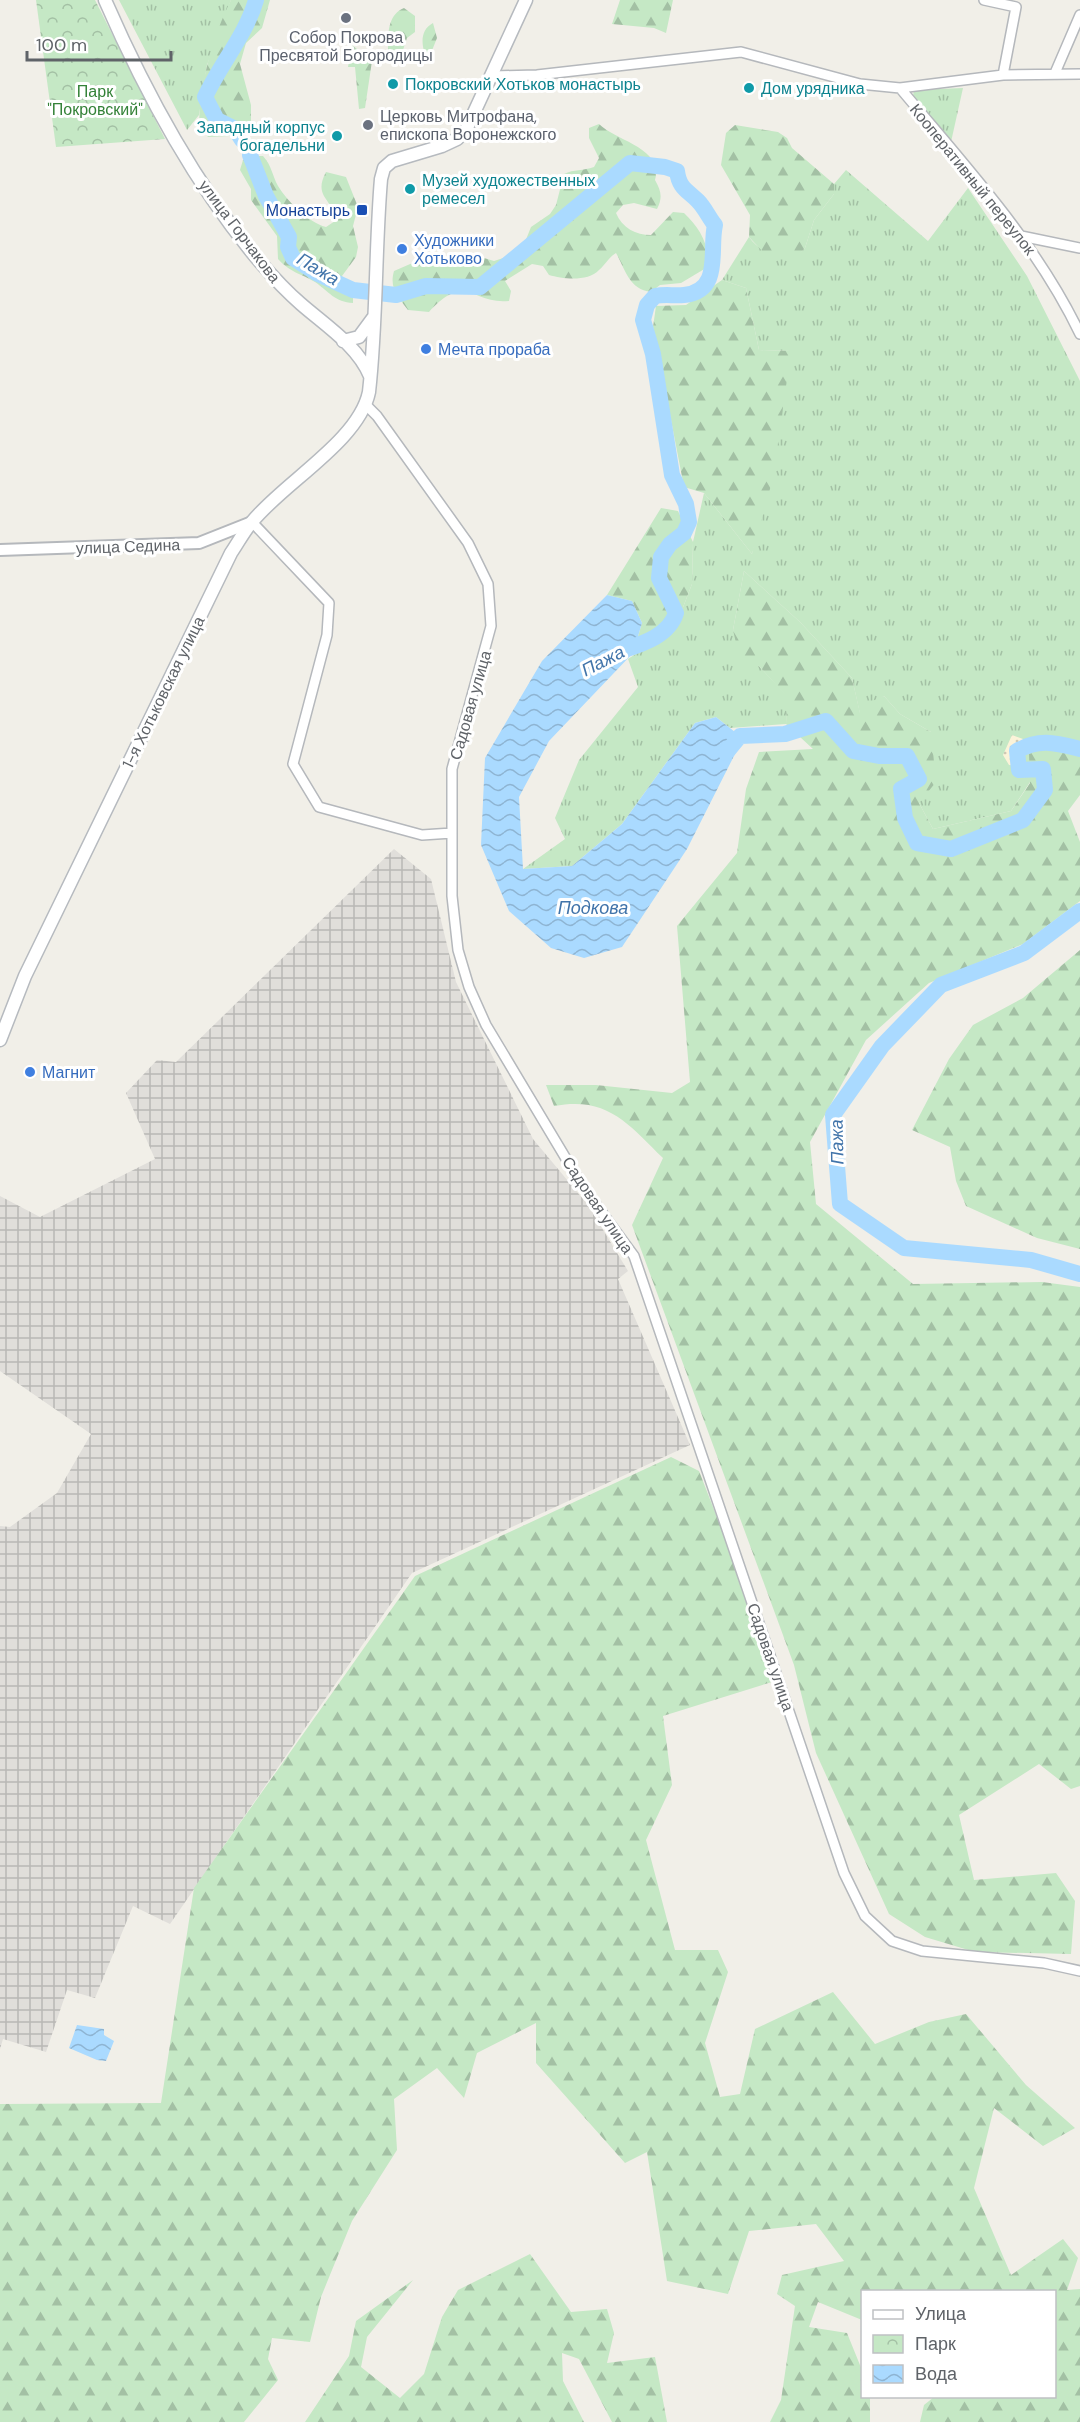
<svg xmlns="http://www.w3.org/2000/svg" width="1080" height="2422" font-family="'DM Sans',sans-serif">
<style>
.industrial{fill:url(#industrial-grid)}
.grass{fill:url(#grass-tufts)}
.forest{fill:url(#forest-firs)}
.sand{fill:url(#sand-dots)}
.park{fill:url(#park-crowns)}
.water{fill:url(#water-waves)}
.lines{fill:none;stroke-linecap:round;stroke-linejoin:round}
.river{stroke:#aadaff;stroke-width:16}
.minor-casing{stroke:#b5b8bc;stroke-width:12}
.tertiary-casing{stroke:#b5b8bc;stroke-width:14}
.secondary-casing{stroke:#b6babf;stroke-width:15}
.minor{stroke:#fff;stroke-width:9}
.tertiary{stroke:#fff;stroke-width:10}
.secondary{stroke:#fff;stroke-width:12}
.worship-dot{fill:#6b7280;stroke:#fff;stroke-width:2}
.culture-dot{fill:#0f9aa8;stroke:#fff;stroke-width:2}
.transit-dot{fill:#1a4fb4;stroke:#fff;stroke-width:2}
.shop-dot{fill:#3f7fe0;stroke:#fff;stroke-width:2}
.labels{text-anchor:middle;stroke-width:6;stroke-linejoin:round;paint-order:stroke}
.worship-label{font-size:16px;fill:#5b616d;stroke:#fff}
.culture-label{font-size:16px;fill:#0d838f;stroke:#fff;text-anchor:start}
.park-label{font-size:16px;fill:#348238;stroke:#fff}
.street-label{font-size:16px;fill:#5f6368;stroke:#fff}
.transit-label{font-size:16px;fill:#164399;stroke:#fff;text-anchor:end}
.shop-label{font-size:16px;fill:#366cbe;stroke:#fff;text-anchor:start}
.water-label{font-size:18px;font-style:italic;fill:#4174aa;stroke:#fff}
</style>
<defs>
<pattern id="industrial-grid" width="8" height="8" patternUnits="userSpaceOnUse" patternTransform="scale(1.5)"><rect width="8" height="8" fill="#e0deda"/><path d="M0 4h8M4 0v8" fill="none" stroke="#b9b8b5"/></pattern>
<pattern id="grass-tufts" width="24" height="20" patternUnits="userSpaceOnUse" patternTransform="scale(1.5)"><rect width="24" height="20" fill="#c5e8c5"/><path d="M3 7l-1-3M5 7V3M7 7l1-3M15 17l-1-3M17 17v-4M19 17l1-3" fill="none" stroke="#a3c0a4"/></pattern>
<pattern id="forest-firs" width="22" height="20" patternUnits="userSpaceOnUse" patternTransform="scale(1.5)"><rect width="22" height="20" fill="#c5e8c5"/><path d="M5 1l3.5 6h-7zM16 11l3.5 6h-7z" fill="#a3c0a4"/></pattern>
<pattern id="sand-dots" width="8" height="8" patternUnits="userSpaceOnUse" patternTransform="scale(1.5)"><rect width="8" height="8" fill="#fbf3d9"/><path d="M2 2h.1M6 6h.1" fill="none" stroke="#cec8b4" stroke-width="1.8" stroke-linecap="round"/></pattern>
<pattern id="park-crowns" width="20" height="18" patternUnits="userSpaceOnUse" patternTransform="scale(1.5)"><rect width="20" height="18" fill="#c5e8c5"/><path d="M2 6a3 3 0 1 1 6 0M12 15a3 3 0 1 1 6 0" fill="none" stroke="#a3c0a4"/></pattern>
<pattern id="water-waves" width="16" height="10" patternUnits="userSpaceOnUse" patternTransform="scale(1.5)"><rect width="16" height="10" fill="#aadaff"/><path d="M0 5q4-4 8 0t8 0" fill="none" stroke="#8eb4d2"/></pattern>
</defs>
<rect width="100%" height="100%" fill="#f1efe8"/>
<path class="industrial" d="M394,849L431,879L456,982L533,1139L588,1205L628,1271L618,1279L690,1445L412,1573L170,1924L133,1906L95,1998L67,1990L46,2052L3,2039L0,2049V1526L10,1527L57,1493L91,1434L0,1371V1196L40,1217L155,1159L126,1093L157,1060L176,1062Z"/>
<path class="grass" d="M119,0H231L207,65L199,115L187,130Z
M963,88L951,142L913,96L914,90Z
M846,170L928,241L968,188L1027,276L1080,381V742L1055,744L1011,811L933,829L919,803L931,732L900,714L884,696L860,714L852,678L800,622L744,571L733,630L759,666L788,697L786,724L730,728L716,717L695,723L622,824L572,866L523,869L565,839L555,818L579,760L638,687L628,659L675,628L692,584L693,542L704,493L752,554L790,351L759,350L746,288L722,280L749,237C762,255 777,253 797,255L805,248L814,220L834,194V184Z"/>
<path class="forest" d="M231,0H270L262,28L246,43L240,64L251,105V127L230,136L208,137L199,126C200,83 212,38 231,0Z
M620,0H673L666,33L654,28L612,24Z
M404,8L415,16V32L407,38L401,56L388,51C388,35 387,15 404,8Z
M433,23L437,38L431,53L424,51C421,40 422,29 433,23Z
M352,45L372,61L365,108L359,109L355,67H348Z
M599,124C616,141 664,148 655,180C661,191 663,197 657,209L634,203L623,205L616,213C622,228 636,235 651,235L673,212L684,213C699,227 712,247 706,268L681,283L660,285L651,292C629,289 626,271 616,253C608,258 606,264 599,270C588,282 563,279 549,275L543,266L532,264L505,281L511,291L509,301C473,305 466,271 429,312L408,310C398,297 389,288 394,271L424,258L456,267L474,255L494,261L515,254L523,247L531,227L550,214L556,205L564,174C574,169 583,171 594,167L599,158L589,138V128Z
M735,125L778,132L787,138L792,148L834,184V194L814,220L805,248L797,256L765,254L749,237L750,215L721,165L726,133Z
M253,156H263C272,166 272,175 278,186C288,202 308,222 326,227L335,221C335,199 312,198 326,172L346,177L358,207L353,226L358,247L356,257L342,276L353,296V303C335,302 329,292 315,282C300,273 291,273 278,259L277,236L251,200V189L240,170L243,160Z
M722,280L746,288L759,350L791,351L773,478L752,554L704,493L684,487L653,327L656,306L686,305Z
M661,508L678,511L693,542L692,584L675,628L633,653L642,623L632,601L607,595Z
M744,571L800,622L852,678L860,713L870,702L884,696L900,714L931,732L936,782L919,803L933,829L1011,811L1030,783L1029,754L1055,744L1080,756V795L1068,811L1080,842V901L1023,944L929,983L866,1040L810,1142L816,1204L913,1284L1042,1282L1080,1287V1786L1071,1789L1039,1764L959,1815L974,1880L1056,1873L1075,1901L1071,1954L975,1952L925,1937L889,1914L816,1753L794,1665L632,1225L663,1158C628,1124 608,1096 554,1106L546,1085H596L672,1093L690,1082L677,926L737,853L746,789L759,752L813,749L786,724L787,697L759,666L740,660L733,630Z
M1080,950V1249L1037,1238L966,1206L956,1181L950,1147L912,1130L949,1059L973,1025L1023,998Z
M671,1457L699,1471L734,1561L772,1682L663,1716L672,1785L646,1840L675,1950H718L728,1972L705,2043L720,2097L740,2094L755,2029L833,1992L875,2044L929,2022L966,2014L1026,2085L1075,2128L1043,2146L994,2108L974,2188L1011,2275L1063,2239L1078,2258L1067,2290L1080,2289V2422H920L924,2405L934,2397L1054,2396V2292H862V2320L818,2302L809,2327L847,2333L862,2370V2396L870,2397V2422H770L781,2400L795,2306L777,2294L782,2275L844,2261L816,2224L749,2231L728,2294L667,2281L647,2152L625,2163L536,2063V2023L477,2053L464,2098L437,2068L394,2099L397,2150L352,2221L321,2297L310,2342L272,2338L268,2359L278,2380L244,2422H0V2104L161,2103L194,1888L415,1576Z
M530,2254L571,2312L607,2309L614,2333L607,2363L655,2357L667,2422H612L579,2359L562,2353L563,2381L584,2422H305L349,2356L356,2321L413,2280L367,2337L361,2367L400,2398L424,2374L442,2317L458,2290Z"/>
<path class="sand" d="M1012,735L1023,739L1027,745L1017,751L1019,766L1009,765L1003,755Z"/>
<path class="park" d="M36,0H95L165,139L56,147Z"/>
<path class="water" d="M607,595L632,601L642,623L633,653L549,741L519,797L523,869L572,866L622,824L695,723L716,717L740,736L737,750L687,849L622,947L584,958L551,948L509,911L481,845L485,758L542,661Z
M77,2025L104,2029V2035L114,2041L106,2061L97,2060L69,2048Z"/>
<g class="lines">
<path class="river" d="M242,140L235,129L217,120L205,97C221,63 246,35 256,0
M250,155L266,196L289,237L288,247L293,258L318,274L353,290L396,295L426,286L480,287L630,163L665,167L677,171C679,188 687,190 698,201C705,208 709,218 715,225C709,249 723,291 684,295C674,296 665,294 655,296L647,305L643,320L653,354L672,475L686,504L689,522L684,533L670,544L661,557L659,578L676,613C668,638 638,645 615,653
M726,753L740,736L785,734L826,721L853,751L879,756H907L919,779L901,789L905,818L917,843L951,849L1023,820L1045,790L1043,769L1019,770L1017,751C1039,738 1056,743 1080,749
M1080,911L1024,953L941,985L882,1046L833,1115L840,1204L904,1248L1031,1260L1080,1274"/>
<g class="minor-casing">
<path id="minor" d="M984,0L1016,7L1003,75
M1055,73L1080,15
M493,76L537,75L741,52L860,84L900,88L1003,75L1080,74
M900,88C965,166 1036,242 1080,334
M1021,236L1080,248
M366,405L377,416L468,543L488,584L491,626L452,769V896L458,950L469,987L486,1025L583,1187L634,1256L844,1873L865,1916L892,1941L922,1951L1044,1963L1080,1971
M252,522L329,603L327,635L293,764L319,807L422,835L452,833"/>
</g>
<g class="tertiary-casing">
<path id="tertiary" d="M0,550L199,543L252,522"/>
</g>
<g class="secondary-casing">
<path id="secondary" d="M105,0C145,92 195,185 260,262C273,277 286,291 301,304C325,325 358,346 370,376
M343,341L359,337L373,318
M0,1040L25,976L231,553C238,543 244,531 252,522C283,483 359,441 369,392C377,321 375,250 381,179L384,168L392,161L442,146L457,139L466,130L526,0"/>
</g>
<use href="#minor" class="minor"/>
<use href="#tertiary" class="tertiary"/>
<use href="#secondary" class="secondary"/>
</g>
<g class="worship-dot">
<circle cx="346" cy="18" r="6"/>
<circle cx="368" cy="125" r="6"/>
</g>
<g class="culture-dot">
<circle cx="393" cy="84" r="6"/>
<circle cx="749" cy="88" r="6"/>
<circle cx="337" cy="136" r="6"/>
<circle cx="410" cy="189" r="6"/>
</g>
<rect class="transit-dot" x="356" y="204" width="12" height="12" rx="3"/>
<g class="shop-dot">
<circle cx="402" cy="249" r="6"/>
<circle cx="426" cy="349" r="6"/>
<circle cx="30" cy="1072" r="6"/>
</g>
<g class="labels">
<g class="worship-label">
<text x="346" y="43">Собор Покрова<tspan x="346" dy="18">Пресвятой Богородицы</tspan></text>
<text x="380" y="122" text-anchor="start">Церковь Митрофана,<tspan x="380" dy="18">епископа Воронежского</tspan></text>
</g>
<g class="culture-label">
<text x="405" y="90">Покровский Хотьков монастырь</text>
<text x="761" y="94">Дом урядника</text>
<text x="325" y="133" text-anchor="end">Западный корпус<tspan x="325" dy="18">богадельни</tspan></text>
<text x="422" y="186">Музей художественных<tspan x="422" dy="18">ремесел</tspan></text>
</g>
<g class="park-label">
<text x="95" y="97">Парк<tspan x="95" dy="18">"Покровский"</tspan></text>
</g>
<g class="street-label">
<text transform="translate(973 179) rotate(51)" y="6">Кооперативный переулок</text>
<text transform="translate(240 231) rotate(53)" y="6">улица Горчакова</text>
<text transform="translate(128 546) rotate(-2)" y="6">улица Седина</text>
<text transform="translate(163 692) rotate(-64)" y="6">1-я Хотьковская улица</text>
<text transform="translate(470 705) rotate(-74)" y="6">Садовая улица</text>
<text transform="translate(598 1205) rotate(56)" y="6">Садовая улица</text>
<text transform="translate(771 1657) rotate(71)" y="6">Садовая улица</text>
</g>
<g class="transit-label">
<text x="350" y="216">Монастырь</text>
</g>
<g class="shop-label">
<text x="414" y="246">Художники<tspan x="414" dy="18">Хотьково</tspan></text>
<text x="438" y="355">Мечта прораба</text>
<text x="42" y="1078">Магнит</text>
</g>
<g class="water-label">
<text transform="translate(318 269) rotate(31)" y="6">Пажа</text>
<text transform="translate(603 661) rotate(-27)" y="6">Пажа</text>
<text x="593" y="914">Подкова</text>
<text transform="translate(837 1142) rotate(-91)" y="6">Пажа</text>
</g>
</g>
<rect x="861" y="2290" width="195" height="108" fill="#ffffff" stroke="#bfc1c3" stroke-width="1.5"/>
<rect x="873" y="2310" width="30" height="9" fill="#ffffff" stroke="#bfc1c3" stroke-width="1.5"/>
<text x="915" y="2320" font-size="18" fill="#5f6368">Улица</text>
<rect x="873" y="2335" width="30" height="18" fill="url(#park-crowns)" stroke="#bfc1c3" stroke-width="1.5"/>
<text x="915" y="2350" font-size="18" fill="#5f6368">Парк</text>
<rect x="873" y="2365" width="30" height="18" fill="url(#water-waves)" stroke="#bfc1c3" stroke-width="1.5"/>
<text x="915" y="2380" font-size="18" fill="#5f6368">Вода</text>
<path d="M27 51v9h144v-9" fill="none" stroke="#5f6368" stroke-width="3"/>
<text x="36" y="51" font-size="18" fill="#5f6368" stroke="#ffffff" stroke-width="4.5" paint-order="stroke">100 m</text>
</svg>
